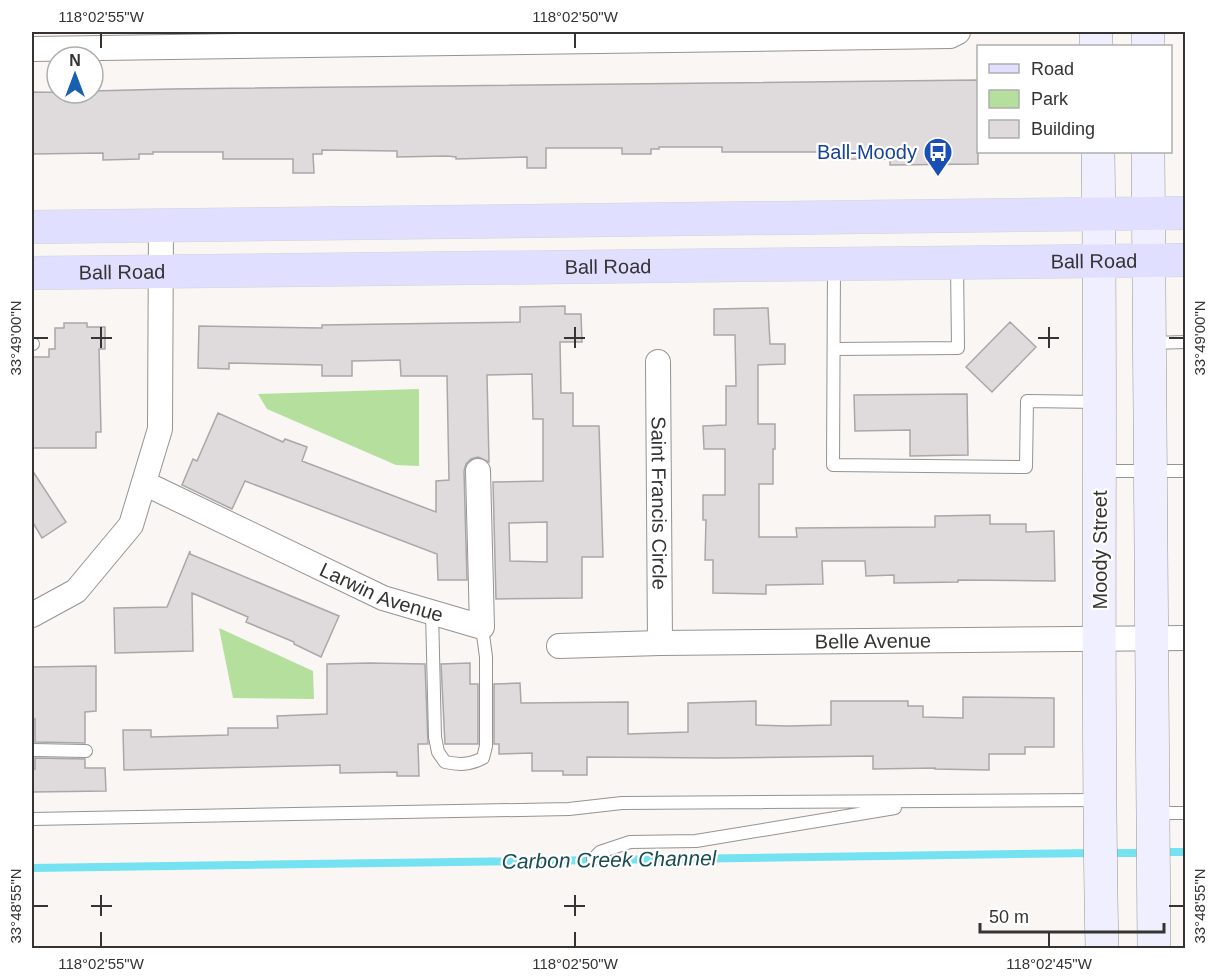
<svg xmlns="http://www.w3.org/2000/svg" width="1217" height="980" font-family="Helvetica,sans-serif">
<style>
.green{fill:#b4df9d}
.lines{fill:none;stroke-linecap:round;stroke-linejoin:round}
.stream{stroke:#74e2f0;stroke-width:8}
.building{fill:#dfdbdd;stroke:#aaa7a8;stroke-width:1.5;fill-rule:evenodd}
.service-casing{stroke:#969390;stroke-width:14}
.minor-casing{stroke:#969390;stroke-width:26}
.secondary-casing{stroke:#969390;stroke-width:34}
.primary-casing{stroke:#d3d2d2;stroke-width:34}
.service{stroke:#fff;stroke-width:12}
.minor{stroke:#fff;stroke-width:24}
.secondary{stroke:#f0efff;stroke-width:33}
.primary{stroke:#e1dfff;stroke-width:33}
.ticks{fill:none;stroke:#353433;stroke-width:2}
.labels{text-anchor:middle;stroke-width:4.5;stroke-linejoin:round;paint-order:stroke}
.transit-label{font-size:20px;fill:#164399;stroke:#fff;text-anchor:end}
.street-label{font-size:20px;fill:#353433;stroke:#fff}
.water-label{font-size:21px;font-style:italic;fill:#1a4b51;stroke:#fff}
.neatline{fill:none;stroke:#353433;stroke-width:2}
.ticks-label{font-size:15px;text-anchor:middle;fill:#353433}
</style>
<rect width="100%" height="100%" fill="#f9f6f3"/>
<path class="green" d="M419,389V466L396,465L267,409L258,394Z
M219,628L313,671L314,699L233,698Z"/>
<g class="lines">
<path class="stream" d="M1160,852H1186
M1109,853H1145
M32,868L1094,853"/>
</g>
<path class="building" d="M978,80V164L890,165V159H838V152H722V147H659V149H651V154H622V148H546V168H527V157L456,159V157L447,156L397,157V151L322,150V154H313L314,173H293V159H223V152H153V154H139V159L103,160V153L32,154V92L93,93V91L170,89Z
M565,306V314H581L582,342H560L561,393H573V426H599L603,557H582V598L496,599L493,482L543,481V419H533L532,374L487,375L489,462L478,457L471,459L466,464L464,471L467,580H438L437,554L245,481L232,509L182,485L193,459L197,461L218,413L283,442L285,439L307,447L302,461L436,512V481L449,480L447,376H401L400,360L352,361V376H322V365L229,363V369L198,368L199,326L322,328V325L520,322V307ZM547,522V562L510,561L509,523Z
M768,308L770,344H785V364L758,365V424H775V449H773V484H759V537H797L796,528L935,527V516L990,515V524H1026V532L1054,531L1055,581L958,580V582L894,583V575L866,576L865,561H822L823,584L766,585V594L713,593V560H705L706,520H703V495H725V449H704L703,426L726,425V386H736L735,335H714V309Z
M1010,322L1036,347L992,392L966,367Z
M64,323H87V327H105V349H99L101,432H96V448H32V357H49V349H55V328H64Z
M967,394L968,455L910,456V430L855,431L854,395Z
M32,470L66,522L42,538L32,521Z
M190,551V554L339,616L321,657L294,644V642L246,622L248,617L192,593L193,651L115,653L114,608L167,607Z
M369,663L425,664L428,744H418L419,776H397V772L340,773V765L124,770L123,730H151V737L228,735V728H278L277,716L327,714V664Z
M470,663V684H478V744H445L441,664Z
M96,666V711L85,712V743L35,742V719H32V667Z
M520,683L521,703L628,702V734L688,732V703L756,701V725L788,726L831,725V701H908V706H923V717L963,718V697L1054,698V747H1025V754H989V770L935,769V768L873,769V756L719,758L587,757V775H563V771H532V753L499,754V744H494V684Z
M35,758L85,759V768H105L106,791L32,792V769H35Z"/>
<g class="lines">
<g class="service-casing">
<path id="service" d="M834,265L833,465L1026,467L1027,401L1099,402
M1151,343L1186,342
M32,344H33
M834,349L958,348L957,264
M1100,471H1186
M432,612L435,737L438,752L445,762C460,765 469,765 483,758L486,746V657L482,627
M32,750L86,751
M1155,813H1186
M32,819L569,809L622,803L1098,800
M593,859L600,852L630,842L696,841L895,808"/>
</g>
<g class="minor-casing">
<g id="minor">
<path d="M32,49L950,36L958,32"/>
<path id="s1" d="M658,362L660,643"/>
<path id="s2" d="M144,483L383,598L482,627L478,471"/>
<path d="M32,615L76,591L131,525L160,429L161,226"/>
<path id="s3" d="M559,646L660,643L1186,638"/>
</g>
</g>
<g class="secondary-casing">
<path id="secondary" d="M1096,32V46
M1148,32V46
M1098,152C1102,417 1096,683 1102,948
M1148,152L1154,948"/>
</g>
<g class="primary-casing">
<g id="primary">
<path d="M32,227L1186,213"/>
<path id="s4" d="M32,273L1186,260"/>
</g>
</g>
<use href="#service" class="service"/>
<use href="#minor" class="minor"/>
<use href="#secondary" class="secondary"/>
<use href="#primary" class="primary"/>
</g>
<path class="ticks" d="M101,33V48M575,33V48M101,327V348M575,327V348M1049,327V348M33,338H48M91,338H112M564,338H585M1038,338H1059M1169,338H1184M101,895V916M575,895V916M33,906H48M91,906H112M564,906H585M1169,906H1184M101,932V947M575,932V947M1049,932V947"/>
<defs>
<g id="bus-pin" transform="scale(1.5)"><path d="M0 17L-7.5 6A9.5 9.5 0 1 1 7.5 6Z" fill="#1a4fb4" stroke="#fff"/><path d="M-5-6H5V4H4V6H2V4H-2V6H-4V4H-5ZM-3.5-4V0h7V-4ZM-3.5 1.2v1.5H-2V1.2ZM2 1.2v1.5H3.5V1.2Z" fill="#fff"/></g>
</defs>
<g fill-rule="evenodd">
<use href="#bus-pin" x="938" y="152"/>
</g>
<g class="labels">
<g class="transit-label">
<text x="917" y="159">Ball-Moody</text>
</g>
<g class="street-label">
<text dy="7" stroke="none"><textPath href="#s4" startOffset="1062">Ball Road</textPath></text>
<text dy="7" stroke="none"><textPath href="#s4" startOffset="576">Ball Road</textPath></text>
<text dy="7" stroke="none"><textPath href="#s4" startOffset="90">Ball Road</textPath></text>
<text dy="7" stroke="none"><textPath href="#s1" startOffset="141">Saint Francis Circle</textPath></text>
<text transform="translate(1100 550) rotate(-90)" y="7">Moody Street</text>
<text dy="7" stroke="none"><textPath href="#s2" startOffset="262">Larwin Avenue</textPath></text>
<text dy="7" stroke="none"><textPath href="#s3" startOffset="314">Belle Avenue</textPath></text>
</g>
<g class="water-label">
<text transform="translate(609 860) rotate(-1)" y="7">Carbon Creek Channel</text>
</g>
</g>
<rect width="1217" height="980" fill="none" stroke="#ffffff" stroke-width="66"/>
<rect x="977" y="45" width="195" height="108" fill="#ffffff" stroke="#aeaead" stroke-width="1.5"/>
<rect x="989" y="64" width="30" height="9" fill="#e1dfff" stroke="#aeaead" stroke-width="1.5"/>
<text x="1031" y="75" font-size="18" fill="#353433">Road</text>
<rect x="989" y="90" width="30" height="18" fill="#b4df9d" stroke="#aeaead" stroke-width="1.5"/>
<text x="1031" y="105" font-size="18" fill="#353433">Park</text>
<rect x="989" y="120" width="30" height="18" fill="#dfdbdd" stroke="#aeaead" stroke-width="1.5"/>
<text x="1031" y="135" font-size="18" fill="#353433">Building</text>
<g transform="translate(75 75)"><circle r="28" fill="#ffffff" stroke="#aeaead" stroke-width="1.5"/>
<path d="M0-4.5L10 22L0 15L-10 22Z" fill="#195faf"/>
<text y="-9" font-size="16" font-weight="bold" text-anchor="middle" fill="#353433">N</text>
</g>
<path d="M980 923v9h184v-9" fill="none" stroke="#353433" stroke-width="3"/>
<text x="989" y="923" font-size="18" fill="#353433" stroke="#ffffff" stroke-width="4.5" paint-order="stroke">50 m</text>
<rect x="33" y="33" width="1151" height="914" class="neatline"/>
<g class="ticks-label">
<text x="101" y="22">118°02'55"W</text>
<text x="575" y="22">118°02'50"W</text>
<text transform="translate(16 338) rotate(-90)" y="5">33°49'00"N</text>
<text transform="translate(1200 338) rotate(-90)" y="5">33°49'00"N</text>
<text transform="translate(16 906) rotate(-90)" y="5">33°48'55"N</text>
<text transform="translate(1200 906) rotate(-90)" y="5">33°48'55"N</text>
<text x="101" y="969">118°02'55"W</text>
<text x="575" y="969">118°02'50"W</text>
<text x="1049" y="969">118°02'45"W</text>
</g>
</svg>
